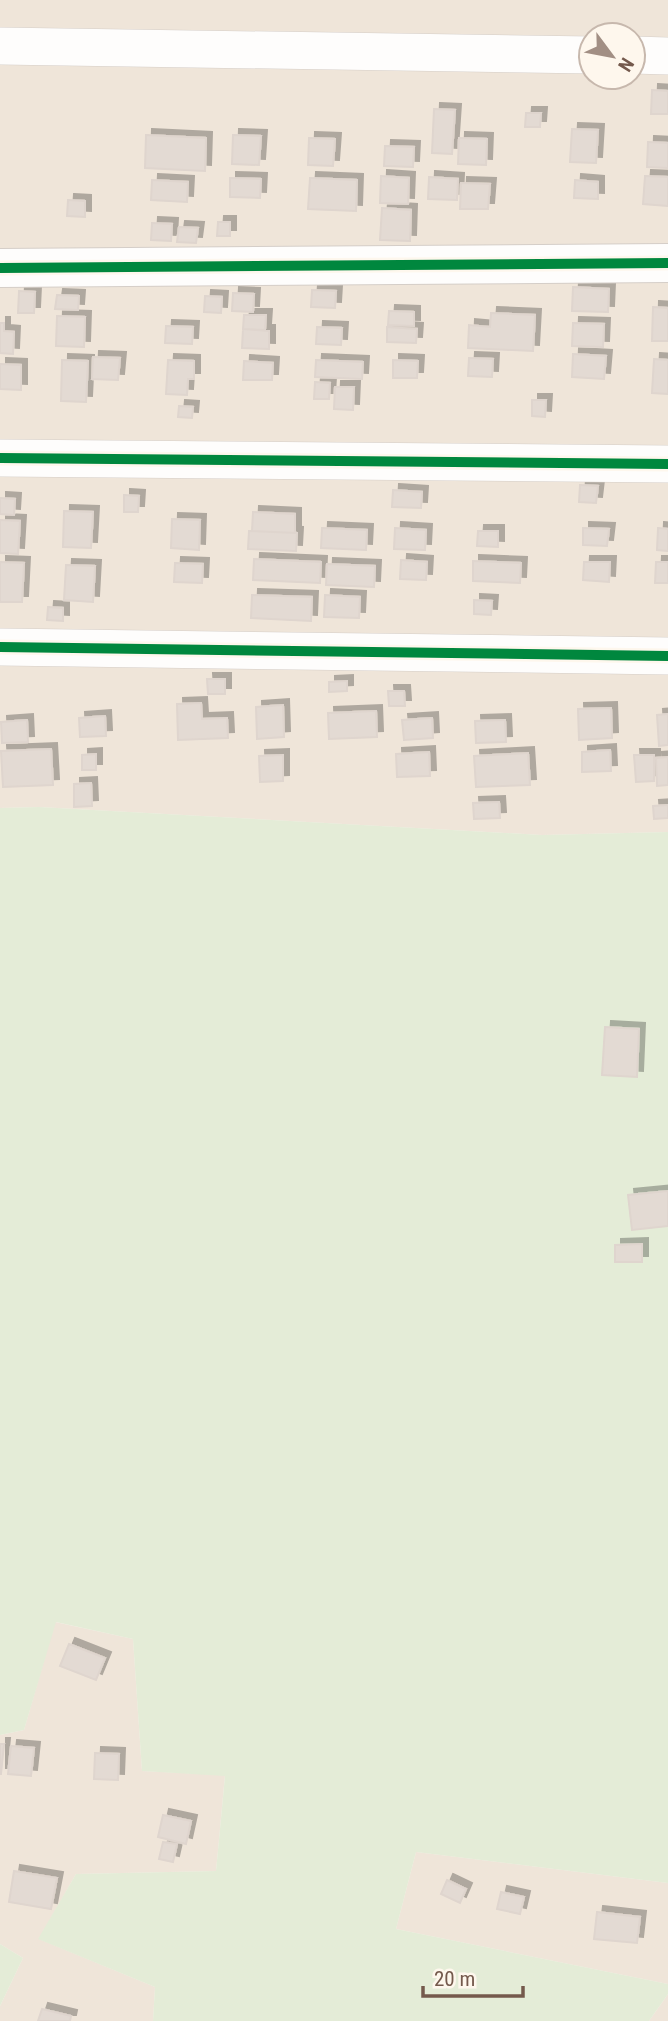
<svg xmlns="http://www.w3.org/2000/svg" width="668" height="2021" font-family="'Roboto Condensed',sans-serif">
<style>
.residential{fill:#efe5d9;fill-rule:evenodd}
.green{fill:#e4ecd7}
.building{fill:#e3dad3;stroke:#dfd5ce;stroke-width:2;filter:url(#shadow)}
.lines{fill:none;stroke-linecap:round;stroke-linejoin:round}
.minor-casing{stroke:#d5cec8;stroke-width:38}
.tertiary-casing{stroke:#d5cec8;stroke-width:40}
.minor{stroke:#fefdfc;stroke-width:37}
.tertiary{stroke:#fefdfc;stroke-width:38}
.cycleway-casing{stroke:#fef7ed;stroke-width:15}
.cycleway{stroke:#00873e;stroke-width:10}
</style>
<defs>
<filter id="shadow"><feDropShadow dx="6" dy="-6" stdDeviation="0" flood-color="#0004"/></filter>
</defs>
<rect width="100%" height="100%" fill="#f6f2eb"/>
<path class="residential" d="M0,0H668V832L542,835L39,807L0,808ZM591,35H633V77H591Z
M55,1622L133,1639L142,1771L225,1775L216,1871L76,1874L39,1939L155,1987L153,2021H0V2006L23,1958L0,1944V1735L24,1730Z
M416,1852L668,1883V1984L396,1929Z
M668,1994V2021H649Z"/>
<path class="green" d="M39,807L542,835L668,832V1883L416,1852L396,1929L668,1984V1994L649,2021H153L155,1987L38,1939L76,1874L216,1871L225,1776L142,1771L133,1639L56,1622L24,1730L0,1735V808Z
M0,1944L23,1958L0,2006Z"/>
<path class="building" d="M652,90L668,91V114H651Z
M434,109L455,110L452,154L432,153Z
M526,113H541L540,127H525Z
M572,129L598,130L596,163L570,162Z
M146,135L206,138L205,171L145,168Z
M233,135L261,136L259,165L232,164Z
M309,138L335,139L333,166L308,165Z
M459,138L487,139L486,165L458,164Z
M648,142L668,143V168L647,167Z
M385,146L414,147L413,167L384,166Z
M381,176L409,178L408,204L380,203Z
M645,176L668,177V206L643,204Z
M429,177L458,179L457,200L428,199Z
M230,178L261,179L260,198L230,197Z
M310,178L357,180L356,211L308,209Z
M152,180L188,182L187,202L151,200Z
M575,180L598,182V199L574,198Z
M461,183L490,184L488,209H460Z
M68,200L85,201V217L67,216Z
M382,208L411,210L410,241L380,240Z
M218,222H230V236H217Z
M152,223L172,224L171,241L151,240Z
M179,227L198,228L196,243L177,242Z
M573,287L609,289L608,312L572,311Z
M312,290L336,291L335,308L311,307Z
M19,291L35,292L34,313H18Z
M233,293L254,294L253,312L232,311Z
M57,295L79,296L78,310L55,309Z
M205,296L222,297L221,313L204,312Z
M653,307L668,308V341H652Z
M389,311L414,312V326L388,325Z
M491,313L535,315L533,351L468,348L469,325L490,327Z
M244,315H266L265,330L243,329Z
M57,316L85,317L84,347L56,346Z
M0,323H4V331L14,332L13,354L0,353Z
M573,323L604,324L603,347L572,346Z
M166,326L193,327L192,344L165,343Z
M317,327L342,328L341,345L316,344Z
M387,327L417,329L416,343L387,342Z
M243,329L269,331V349L242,348Z
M573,354L606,356L604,379L572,377Z
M93,357L120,358L118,380L92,379Z
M469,358L493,359L492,377L468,376Z
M654,359L668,360V394L652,393Z
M62,360L88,361L86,402L61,401Z
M168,360L194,361V379H188L187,395L166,394Z
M316,360L363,362L362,379L315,377Z
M393,360L418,361L417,378H393Z
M244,361L273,363L272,380H243Z
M0,364L21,365V390L0,389Z
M315,382L330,383L329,399H314Z
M335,387H354L353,410L334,409Z
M532,400H546L545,417L532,416Z
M179,406L193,407L192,418L178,417Z
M580,485L598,486L596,503L579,502Z
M393,490L422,492L421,508L392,507Z
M124,495L139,496L138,512H124Z
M0,498L15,499L14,515L0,514Z
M64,511L93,512L91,548L63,547Z
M253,512L295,514V533L252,531Z
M172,519L200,520L199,550L171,548Z
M0,520L20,521L18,554L0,553Z
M322,528L367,530L366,550L321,548Z
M395,528L426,530L425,550L394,549Z
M583,528L609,529L607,546L583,545Z
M658,528L668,529V551L657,550Z
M249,531L297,533L296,551L248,549Z
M478,531H498V547L477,546Z
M254,559L321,562L320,583L253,580Z
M401,560L427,562L426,580L400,579Z
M473,561L521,563L520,583L473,581Z
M0,562L24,563L22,602H0Z
M584,562H610L609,582L583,580Z
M656,562H668V583H655Z
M175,563L203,564L202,583L174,582Z
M327,564L375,566L374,587L326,585Z
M66,565L95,566L93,602L64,600Z
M252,595L312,597L311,621L251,618Z
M325,595L360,597L359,618L324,617Z
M474,600L492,601L491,615L474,614Z
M48,607L63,608V621L47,620Z
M207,679H225V694H208Z
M347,681V691L329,692V682Z
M388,691H404L405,706H389Z
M201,703L202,719L227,718L228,738L178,740L177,704Z
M283,705L284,737L257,739L256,707Z
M611,708L612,738L579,740L578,709Z
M376,711L377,737L329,739L328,713Z
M668,714V745L659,746L657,715Z
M105,716L106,736L80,737L79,718Z
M432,718L433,738L404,740L402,720Z
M27,720L28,742L2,743L1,722Z
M505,720L506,742L476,743L475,721Z
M51,749L53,785L3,787L1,751Z
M610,750L611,771L582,772V752Z
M429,752L430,776L397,777L396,754Z
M528,753L530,785L476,787L474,756Z
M96,754V770H82V755Z
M283,755V781L260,782L259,756Z
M634,755H654V781L636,782Z
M668,757V785L657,786L656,758Z
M91,783L92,806L74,807V784Z
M499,802L500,818L474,819L473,803Z
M668,805V818L654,819L653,806Z
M605,1027L639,1029L637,1077L602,1075Z
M668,1191V1226L632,1230L628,1195Z
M642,1244V1262H615V1245Z
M69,1644L105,1658L96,1680L60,1666Z
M0,1744H4L1,1774H0Z
M11,1746L34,1748L31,1776L8,1774Z
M95,1753L119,1754L118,1780L94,1779Z
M163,1815L191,1821L186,1844L158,1837Z
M163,1842L177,1844L173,1862L159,1859Z
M14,1871L57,1878L51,1909L9,1902Z
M447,1880L466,1889L460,1903L441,1894Z
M501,1892L524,1897L520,1914L497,1909Z
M597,1912L640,1917L637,1943L594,1939Z
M42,2009L71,2016L70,2021H38Z"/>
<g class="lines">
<g class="minor-casing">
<path id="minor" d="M0,46L591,55
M633,55L668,56
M0,458L668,464
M0,647L668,656"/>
</g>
<g class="tertiary-casing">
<path id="tertiary" d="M0,268L668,263"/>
</g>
<use href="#minor" class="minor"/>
<use href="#tertiary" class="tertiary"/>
<g class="cycleway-casing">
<path id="cycleway" d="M0,268L668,263
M0,458L668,464
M0,647L668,656"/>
</g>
<use href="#cycleway" class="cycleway"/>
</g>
<g transform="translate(612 56) rotate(122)"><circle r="33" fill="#fef7ed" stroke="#c7b8ad" stroke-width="2"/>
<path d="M0-5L12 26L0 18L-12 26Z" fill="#a28f84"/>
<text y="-10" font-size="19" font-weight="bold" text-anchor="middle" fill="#74594c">N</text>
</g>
<path d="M423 1986v10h100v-10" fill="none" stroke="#74594c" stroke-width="3.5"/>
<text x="434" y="1986" font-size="21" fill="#74594c" stroke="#fef7ed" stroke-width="5" paint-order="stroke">20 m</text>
</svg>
